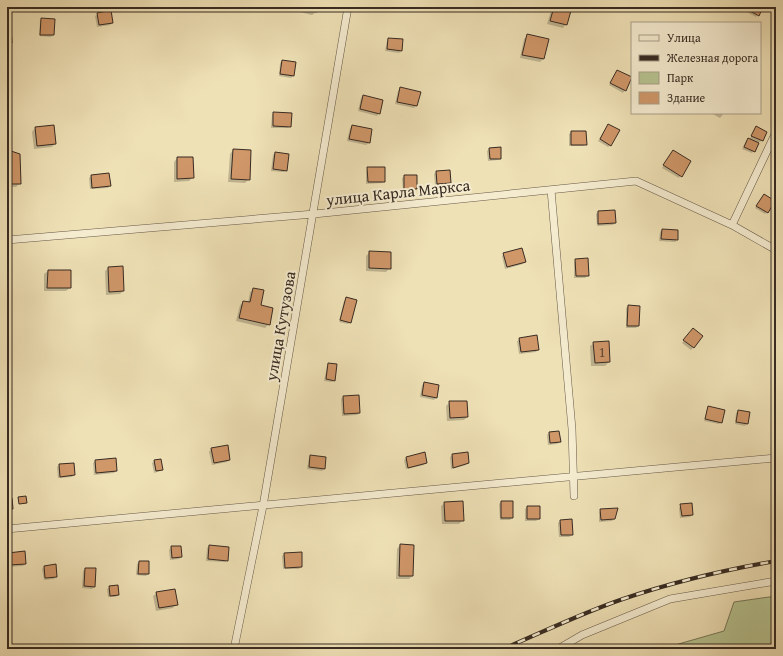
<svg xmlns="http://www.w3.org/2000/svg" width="783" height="656" font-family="'Gentium Book Plus',serif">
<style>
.green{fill:#b6c390;stroke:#767759}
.shadow{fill:#0003}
.building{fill:#d09769;stroke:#372b22}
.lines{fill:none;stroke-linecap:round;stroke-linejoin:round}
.minor-casing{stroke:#655847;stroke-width:8}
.minor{stroke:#f5ecd0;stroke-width:7}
.rail-casing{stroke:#372b22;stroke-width:4}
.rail{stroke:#f5ecd0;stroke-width:2.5;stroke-dasharray:8;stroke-linecap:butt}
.labels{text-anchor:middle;stroke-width:4;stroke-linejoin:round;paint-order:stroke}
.number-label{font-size:14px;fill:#5d4634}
.street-label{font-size:16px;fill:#372b22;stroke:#f5ecd0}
</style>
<rect width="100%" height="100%" fill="#efe1b6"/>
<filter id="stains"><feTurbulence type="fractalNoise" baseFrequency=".005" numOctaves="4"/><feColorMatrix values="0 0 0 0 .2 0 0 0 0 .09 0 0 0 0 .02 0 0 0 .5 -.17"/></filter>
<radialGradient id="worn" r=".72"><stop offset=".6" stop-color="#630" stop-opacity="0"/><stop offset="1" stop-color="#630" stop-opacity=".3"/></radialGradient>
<path class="green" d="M776,596V649H661L724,631L734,602Z"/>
<path class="shadow" d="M297,7H317L316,12L312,15L296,11Z
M552,7H571L566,24L563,28L547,24Z
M742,7H762L756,17L741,9Z
M98,14L112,23L110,25L97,27L95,16Z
M42,19L53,35L51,37L39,36L40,21Z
M527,36L547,40L543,59L540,62L520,58L524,39Z
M389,39L401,51L399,53L385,51L387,41Z
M282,61L293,76L291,78L279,76L280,63Z
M617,71L625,90L623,93L609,85Z
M400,88L416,106L414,108L395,104L398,91Z
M363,96L379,113L377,116L358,111L361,98Z
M274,113L290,126L288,128H271L272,115Z
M711,113H724L720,118Z
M608,125L611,145L608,147L598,141Z
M352,126L369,143L366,145L347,141L350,128Z
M35,128L55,143L52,147L34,149L32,132Z
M756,128L762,140L760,142H758L752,153L742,149L746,141L748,139L749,140Z
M571,132L586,144L583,146H569V134Z
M489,149L500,158L498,160L488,161L487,151Z
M233,150L249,179L245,183L228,182L230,154Z
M673,151L690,162L679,178L662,168Z
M275,153L286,170L284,172L271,171L273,155Z
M7,154L20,183L16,187H7Z
M177,158L192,178L189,181L174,182V162Z
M368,168L384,181L382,183L366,184V171Z
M436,172L450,182L448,185H435L434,174Z
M91,176L110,185L108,188L90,189L89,178Z
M405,176L416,189L414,191H403L402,178Z
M764,195L767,212L765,214L755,208Z
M598,212L615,223L613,225L597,226L596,214Z
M662,230L677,240L675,242L659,241L660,232Z
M370,252L390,268L386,272L366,271V256Z
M504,254L525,262L523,264L505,269L502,256Z
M576,260L588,275L585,278H574V262Z
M108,268L123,291L120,294L106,295L105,271Z
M48,271L70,288L66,291H44V274Z
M254,289L260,306L269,324L265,328L236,321L240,305L244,302L248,303L250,292Z
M346,299L350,322L348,324L339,322L344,301Z
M628,306L638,326L636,328H626V308Z
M691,332L702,337L691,350L682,343Z
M520,339L538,349L536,352L519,354L517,341Z
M594,343L609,362L605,366H591L590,346Z
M329,364L334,380L332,382L324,381L327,366Z
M424,383L436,398L434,400L420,397L422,385Z
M343,397L359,413L357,415L342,416L341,399Z
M450,402L467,417L464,420L447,421L446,406Z
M709,407L721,422L719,424L704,421L707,409Z
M739,411L747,424L745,426L735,424L736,413Z
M549,433L560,442L557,444L548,445L547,435Z
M211,449L229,460L227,462L212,465L209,452Z
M424,453L426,462L424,465L406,469L404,460L406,458Z
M453,455L468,463L466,465L451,469L450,457Z
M311,456L324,469L322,471L307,469L309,458Z
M95,461L116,471L114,473L94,475L93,463Z
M154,461L162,469L160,471L154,473L152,463Z
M73,464L74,475L72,477L58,478L57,467L59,465Z
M501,502L512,518L510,520H500L499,504Z
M445,503L463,520L459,524H442L441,506Z
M681,505L692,515L690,517L680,518L679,508Z
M527,507L539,519L536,521H525V509Z
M601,510L614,519L612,521L599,522V512Z
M560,521L572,535L569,537H559L558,523Z
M400,545L412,576L409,579H396L397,549Z
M209,546L227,560L225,562L206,561L207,548Z
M171,547L181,557L179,559L170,560L169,550Z
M8,554L25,564L23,566L7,567V555Z
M284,554L301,567L299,569H283L282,556Z
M139,562H148V574L146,576L136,575L137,564Z
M44,567L56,576L54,579L44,580L42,569Z
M85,569L94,587L92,589L82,588L83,571Z
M110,587L118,595L115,597H108L107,589Z
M157,593L176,604L173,608L156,611L153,596Z
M202,648L213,649H201Z"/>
<path class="building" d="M299,7H318L317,12Z
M554,7H572L567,25L550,21Z
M743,7H763L759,16Z
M111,10L113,23L99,25L97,13Z
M41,18L55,19L54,35H40Z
M7,28H11L12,43H7Z
M527,34L549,39L544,59L522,55Z
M388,38L403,39L402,51L387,49Z
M282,60L296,62L294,76L280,74Z
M617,70L632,77L626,91L610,83Z
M400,87L421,92L417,106L397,102Z
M363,95L383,100L380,114L360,109Z
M273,112L292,113L291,127L273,126Z
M608,124L620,130L611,146L600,139Z
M54,125L56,144L37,146L35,127Z
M352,125L372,129L370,143L349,139Z
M756,126L767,132L763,141L751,136Z
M571,131H586L587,145H571Z
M748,138L759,143L755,152L744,147Z
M501,147V159H490L489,148Z
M233,149L251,150L250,180L231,179Z
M673,150L691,161L682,177L663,165Z
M11,151L20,154L21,184H7V153Z
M275,152L289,154L287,171L273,169Z
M177,157H193L194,178L177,179Z
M367,167H385V182H368Z
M450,170L451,183L437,184L436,171Z
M109,173L111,186L92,188L91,175Z
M404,175H417V189H404Z
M764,194L775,201L768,213L756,206Z
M615,210L616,223L598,224V211Z
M662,229L678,230V240L661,239Z
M522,248L526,262L507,267L503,253Z
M369,251L391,252V269L369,268Z
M588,258L589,276H576L575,259Z
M123,266L124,291L109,292L108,267Z
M48,270H71V288H47Z
M253,288L264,290L261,305L273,308L270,325L239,318L243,301L250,302Z
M346,297L357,300L351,323L340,320Z
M628,305L640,306L639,326H627Z
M693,328L703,336L694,348L683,340Z
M537,335L539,350L521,352L519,338Z
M609,341L610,362L595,363L593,342Z
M328,363L337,364L335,381L326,379Z
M424,382L439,385L437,398L422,395Z
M359,395L360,413L344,414L343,396Z
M449,401H467L468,417L450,418Z
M708,406L725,410L722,423L705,419Z
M738,410L750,412L748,424L736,422Z
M559,431L561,442L550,443L549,432Z
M228,445L230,460L214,463L211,448Z
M425,452L427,463L408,468L406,457Z
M468,452L469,463L453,468L452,454Z
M310,455L326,457L325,469L309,467Z
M116,458L117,471L96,473L95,460Z
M161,459L163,470L156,471L154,460Z
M74,463L75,475L60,477L59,464Z
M26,496L27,503L19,504L18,497Z
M12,498L13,509L7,510V499Z
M463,501L464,521H445L444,502Z
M501,501H513V518H501Z
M692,503L693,515L682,516L680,504Z
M527,506H540V519H527Z
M618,508L615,519L601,520L600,509Z
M572,519L573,535H561L560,520Z
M400,544L414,545L413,576H399Z
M209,545L229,547L228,561L208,559Z
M171,546H181L182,557L172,558Z
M25,551L26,564L9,565L8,553Z
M302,552V567L285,568L284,553Z
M139,561H149V574H138Z
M56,564L57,577L45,578L44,566Z
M85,568H96L95,587L84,586Z
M118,585L119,595L110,596L109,586Z
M175,589L178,605L159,608L156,592Z"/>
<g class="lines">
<g class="minor-casing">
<path id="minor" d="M551,190L572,429L574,496
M732,225L776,132
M7,240L314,214L636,181L732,225L776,250
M7,529C263,506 520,480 776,458
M234,649L263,506L348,7
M558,649L582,635L670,599L776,581"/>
</g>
<use href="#minor" class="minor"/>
<g class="rail-casing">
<path id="rail" d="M503,649C543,632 582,613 623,599C673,582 724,570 776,561"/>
</g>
<use href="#rail" class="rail"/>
</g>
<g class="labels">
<g class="number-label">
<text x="602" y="357">1</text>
</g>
<g class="street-label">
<text transform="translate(398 192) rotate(-6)" y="6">улица Карла Маркса</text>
<text transform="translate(280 326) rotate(-80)" y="6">улица Кутузова</text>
</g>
</g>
<rect width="783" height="656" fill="none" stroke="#efe1b6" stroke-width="24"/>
<rect x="8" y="8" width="767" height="640" fill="none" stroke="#372b22" stroke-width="2"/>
<rect x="12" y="12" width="759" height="632" fill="none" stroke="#372b22"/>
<rect x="631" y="22" width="130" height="92" fill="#f5ecd0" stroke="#a99f8a"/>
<rect x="639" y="35" width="20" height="6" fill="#f5ecd0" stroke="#a99f8a"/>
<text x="667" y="42" font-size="12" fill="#372b22">Улица</text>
<rect x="639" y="55" width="20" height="6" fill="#372b22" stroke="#a99f8a"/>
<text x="667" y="62" font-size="12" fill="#372b22">Железная дорога</text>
<rect x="639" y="72" width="20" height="12" fill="#b6c390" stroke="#a99f8a"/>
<text x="667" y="82" font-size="12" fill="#372b22">Парк</text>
<rect x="639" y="92" width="20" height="12" fill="#d09769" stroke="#a99f8a"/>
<text x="667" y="102" font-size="12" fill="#372b22">Здание</text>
<rect width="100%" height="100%" filter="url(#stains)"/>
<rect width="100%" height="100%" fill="url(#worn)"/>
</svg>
